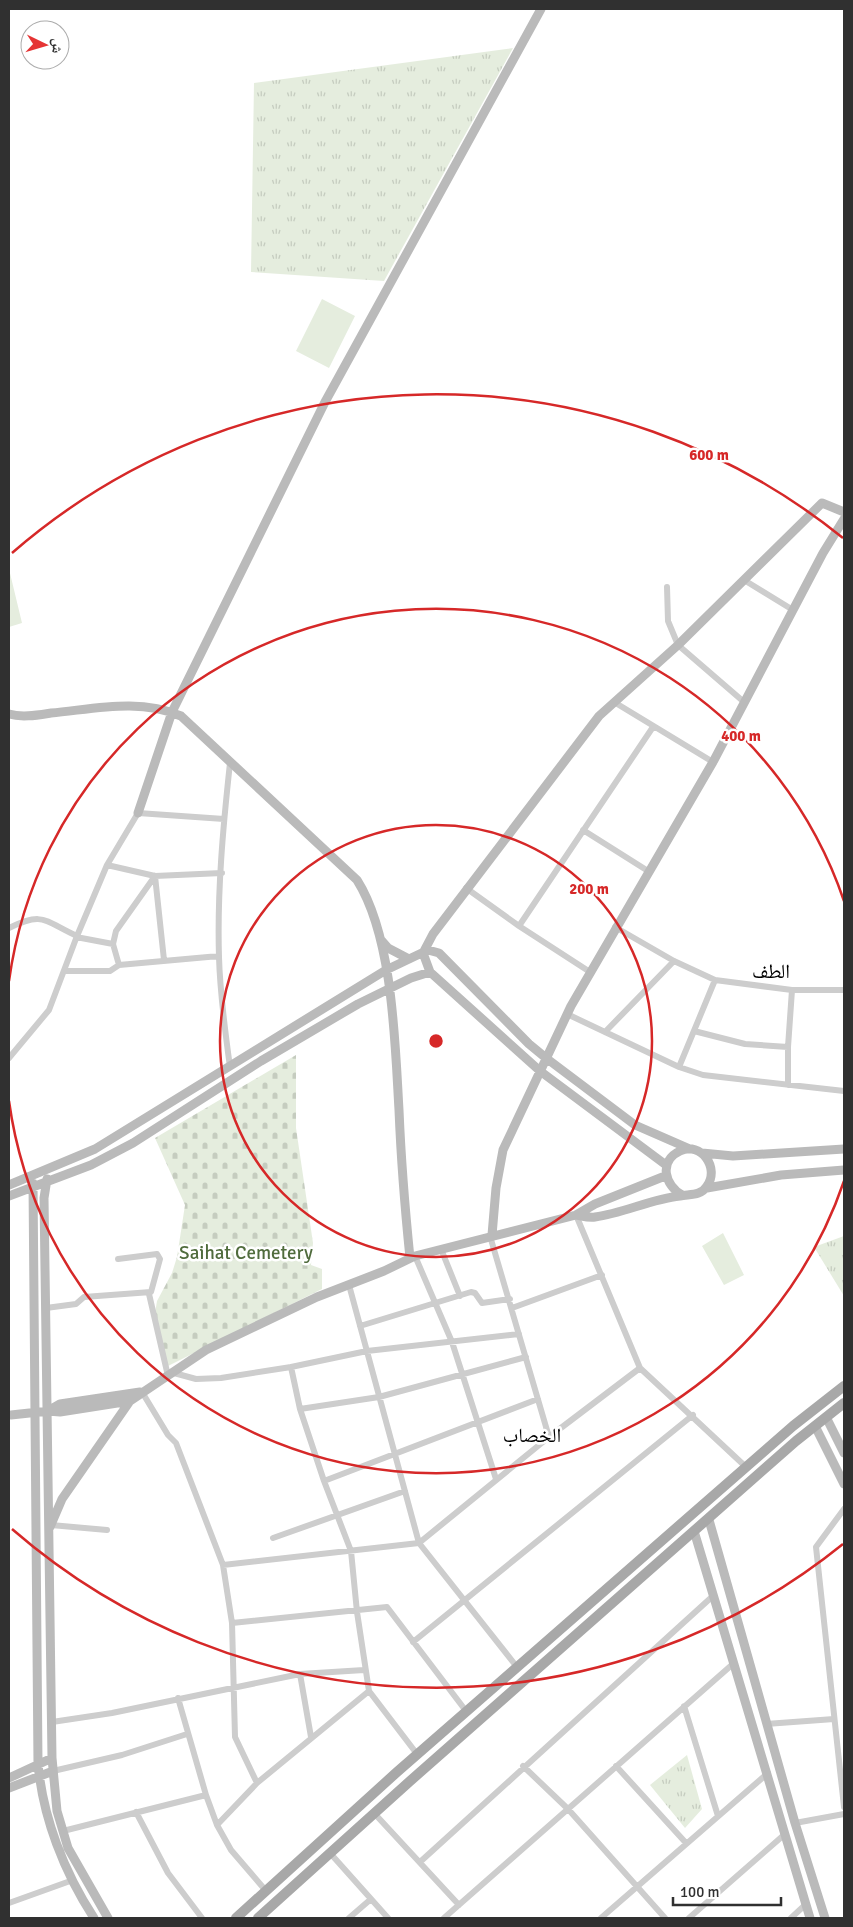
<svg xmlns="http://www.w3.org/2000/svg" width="853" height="1927" font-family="Signika,'Noto Naskh Arabic',sans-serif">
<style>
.grass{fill:url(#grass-tufts)}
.cemetery{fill:url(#cemetery-stones)}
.garden{fill:#e5edde}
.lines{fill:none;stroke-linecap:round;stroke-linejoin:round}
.street{stroke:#cdcdcd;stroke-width:6}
.secondary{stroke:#bababa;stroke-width:9}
.primary{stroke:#a8a8a8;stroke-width:10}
.ring{fill:none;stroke:#d62828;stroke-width:2.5}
.labels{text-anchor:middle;stroke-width:5;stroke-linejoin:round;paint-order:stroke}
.park-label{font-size:19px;fill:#506c3d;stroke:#fff}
.neighbourhood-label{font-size:20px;fill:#000;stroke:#fff}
.centre{fill:#d62828;stroke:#fff;stroke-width:2.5}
.ring-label{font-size:15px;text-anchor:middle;font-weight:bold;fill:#d62828;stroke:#fff;stroke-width:5;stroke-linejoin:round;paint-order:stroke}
</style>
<defs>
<pattern id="grass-tufts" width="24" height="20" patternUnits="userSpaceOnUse" patternTransform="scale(1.25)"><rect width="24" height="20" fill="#e5edde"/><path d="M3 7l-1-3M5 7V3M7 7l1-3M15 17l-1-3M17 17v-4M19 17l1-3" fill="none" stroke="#c5ccbf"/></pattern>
<pattern id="cemetery-stones" width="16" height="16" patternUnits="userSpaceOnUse" patternTransform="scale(1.25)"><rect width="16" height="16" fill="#e5edde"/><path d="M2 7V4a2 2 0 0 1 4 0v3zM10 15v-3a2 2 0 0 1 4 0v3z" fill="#c5ccbf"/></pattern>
</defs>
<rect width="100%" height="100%" fill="#fff"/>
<path class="grass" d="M513,48L384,281L251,272L254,83Z
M844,1236V1296L814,1247Z
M687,1755L702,1809L685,1828L650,1785Z"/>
<path class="cemetery" d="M296,1055V1128L313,1243L311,1265L322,1269V1289L168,1366L155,1313L157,1301L172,1273L177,1257L185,1205L155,1138Z"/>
<path class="garden" d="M322,299L355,316L329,368L296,351Z
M9,569L22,623L9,627Z
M723,1233L744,1275L724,1285L702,1246Z"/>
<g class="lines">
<path class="street" d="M744,580L793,610
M667,587L668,621L678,645L744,702
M614,702L713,762
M230,763C223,827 217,893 219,957C220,994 225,1031 230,1067
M583,830L648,871
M107,865L155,876L222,873
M155,876L116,931L113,944L119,965L219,956
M155,876L164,960
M466,888L519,926L590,972
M519,926L653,727
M615,927L674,961L715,980L792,990H844
M9,928C44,911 44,921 77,936
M76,937L113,944
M64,971H110L119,965
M567,1014L679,1067L703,1075L844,1091
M694,1031L745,1044L788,1047
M605,1032L674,961
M9,1058L49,1010L77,936L107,865L138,813L224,819
M679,1067L715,980
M788,1085V1047L792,990
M576,1215L640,1368L746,1467
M490,1236L549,1437
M441,1249L460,1296
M415,1256L452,1342L496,1479
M349,1285L419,1543L517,1667
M149,1294L168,1376
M46,1308L76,1304L84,1297L151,1292L160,1259L157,1254L118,1259
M512,1308L602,1275
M360,1326L471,1292L475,1293L482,1303L510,1299
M291,1367L300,1409L324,1481L351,1551L357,1612L369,1691L417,1754
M174,1373L196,1379L221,1378L291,1367L367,1351L519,1334
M142,1392L168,1435L176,1443L223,1565L232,1623L235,1737L257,1783
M300,1409L379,1397L526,1357
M324,1481L538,1399
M844,1509L816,1547L844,1807
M51,1525L107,1530
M273,1538L405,1491
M223,1565L419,1543L549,1437L640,1368
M232,1623L387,1607L466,1711
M413,1642L693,1415
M300,1674L311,1737
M684,1706L718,1816
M52,1722L112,1713L300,1674L364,1670
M766,1724L834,1719
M523,1766L568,1809L665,1918
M616,1766L686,1843
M53,1771L122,1755L187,1734
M206,1795L217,1825L231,1850L267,1892
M136,1812L168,1873L202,1918
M374,1813L459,1905
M795,1823L844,1814
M217,1825L257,1783L369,1691
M63,1831L206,1795L178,1698
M330,1853L388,1918
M420,1862L714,1595
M9,1903L73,1880
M349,1918L371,1899
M444,1918L734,1663
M601,1918L768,1773
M689,1918L785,1834
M791,1918L805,1905"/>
<path class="secondary" d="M9,714C22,718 38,715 51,713C95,709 139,698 181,716L357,880C393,937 395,1043 399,1110C401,1159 405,1209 410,1258
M138,813L172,712L325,402L541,9
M381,940L388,948L409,959
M430,972L423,953L433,934L599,716L678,645L822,503L844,512
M702,1153L733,1156L844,1149
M47,1179L44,1198L52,1758L57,1811L68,1848L108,1918
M33,1183L38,1764C43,1818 64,1872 94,1918
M9,1185L95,1149L386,970L428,950L439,953L529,1044L546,1058L635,1125L690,1149
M707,1188L781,1175L844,1170
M9,1196L91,1165L133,1143L261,1061L358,1004L411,978L430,972L540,1071L666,1165
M576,1215C582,1216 589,1218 595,1217C624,1213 651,1199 680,1196C690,1194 701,1196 707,1186C720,1168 701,1141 680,1151C658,1161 665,1186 682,1195
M492,1235L496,1188L503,1150L571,1006L713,762L823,553L844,519
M48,1411L60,1404L140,1392
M11,1415L48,1411L60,1412L130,1401
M826,1417L844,1453
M815,1426L844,1484
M709,1520L795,1823L825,1918
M50,1527L62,1499L130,1401L206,1350L317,1297L384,1271L415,1256L576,1215L595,1204L665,1176
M694,1531L810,1918
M9,1778L52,1758
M9,1788L53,1771"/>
<path class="primary" d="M236,1918L397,1772L793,1426L844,1386
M258,1918L409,1782L796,1441L844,1403"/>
</g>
<g class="ring">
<circle cx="436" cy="1041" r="216"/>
<path d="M844 1181A431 431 0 0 1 9 1101M9 981A431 431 0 0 1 844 901"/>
<path d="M843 1544A647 647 0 0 1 12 1529M12 553A647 647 0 0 1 843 538"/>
</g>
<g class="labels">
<g class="park-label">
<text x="246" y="1259">Saihat Cemetery</text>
</g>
<g class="neighbourhood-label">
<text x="771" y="978">الطف</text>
<text x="532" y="1442">الخصاب</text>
</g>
</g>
<circle cx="436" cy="1041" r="8" class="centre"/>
<g class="ring-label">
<text x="709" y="460">600 m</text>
<text x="741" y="741">400 m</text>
<text x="589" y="894">200 m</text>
</g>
<rect width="853" height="1927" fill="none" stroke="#303030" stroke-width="20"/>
<g transform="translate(45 45) rotate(95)"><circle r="24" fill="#ffffff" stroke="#acacac"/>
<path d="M0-4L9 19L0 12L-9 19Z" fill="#e53434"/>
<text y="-8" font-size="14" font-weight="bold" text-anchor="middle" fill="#303030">ش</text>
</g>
<path d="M673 1897v8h108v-8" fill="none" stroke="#303030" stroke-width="2.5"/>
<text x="680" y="1897" font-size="15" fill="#303030" stroke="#ffffff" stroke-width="4" paint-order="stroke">100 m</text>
</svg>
